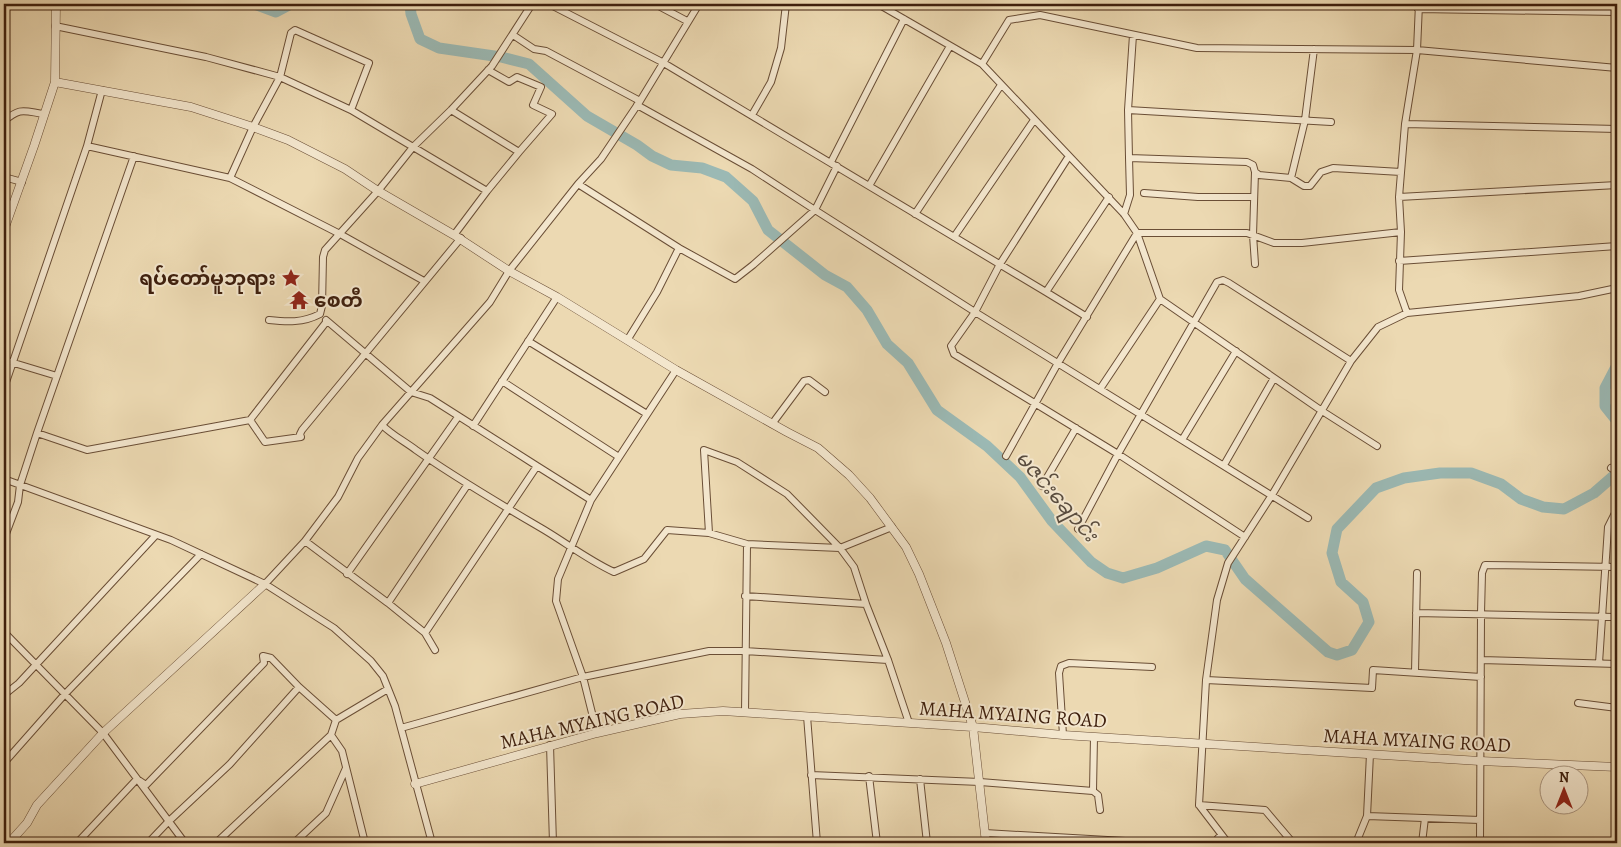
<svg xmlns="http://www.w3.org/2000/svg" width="1621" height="847" font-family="Alegreya,'Noto Sans Myanmar',serif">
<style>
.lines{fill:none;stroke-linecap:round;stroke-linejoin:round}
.river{stroke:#9bb9b4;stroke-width:11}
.minor-casing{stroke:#6a4e36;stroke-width:8}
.tertiary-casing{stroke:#6a4e36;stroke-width:9}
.minor{stroke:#f3e6cd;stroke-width:6}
.tertiary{stroke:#f3e6cd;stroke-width:8}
.labels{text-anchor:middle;stroke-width:4;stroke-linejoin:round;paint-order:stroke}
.poi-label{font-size:20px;font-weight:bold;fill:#3e1f0d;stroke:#f3e6cd;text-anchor:end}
.street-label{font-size:20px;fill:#3e1f0d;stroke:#f3e6cd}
.water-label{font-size:21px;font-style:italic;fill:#5a4d3f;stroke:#f3e6cd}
</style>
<rect width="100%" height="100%" fill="#ecd9b2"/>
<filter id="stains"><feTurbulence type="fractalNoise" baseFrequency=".004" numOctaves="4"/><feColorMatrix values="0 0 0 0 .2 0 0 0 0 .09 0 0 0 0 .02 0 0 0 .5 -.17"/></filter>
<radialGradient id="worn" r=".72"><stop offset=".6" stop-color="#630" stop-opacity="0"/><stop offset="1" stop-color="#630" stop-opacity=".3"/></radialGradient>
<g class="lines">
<path class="river" d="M254,4L276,12L291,4
M410,4L411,14L420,39L439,48L501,57L529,64L587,116L637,145L652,156L671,165L702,168L726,177L753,201L768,230L825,275L847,287L867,310L887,344L908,363L937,410L987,446L1020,477L1052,521L1091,562L1107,573L1123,578L1157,568L1206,546L1225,550L1245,579L1328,652L1337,655L1352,650L1369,622L1363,602L1341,582L1332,553L1337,529L1376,488L1404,478L1440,473H1471L1501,484L1521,499L1543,507L1564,509L1594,493L1617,473
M1617,365L1605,388V406L1617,421"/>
<g class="minor-casing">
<path id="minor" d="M549,4L662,62L1046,292L1109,197
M655,4L687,21
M878,4L982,64
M1418,9L1617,12
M55,26L206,57L280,77L351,110L487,191
M513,35L534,49L546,51L640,101
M1133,35L1128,110L1129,158L1247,162L1253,165L1255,172L1259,175L1291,178L1304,186H1310L1321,172L1333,168L1401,172
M488,70L509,82L517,77L541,87L533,105L552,114L519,152
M637,105L752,169L815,210L837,166
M451,110L519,152L487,191L454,235
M1128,110L1331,122
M752,115L771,82L781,48L786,4
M4,121C21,107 23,111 44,114
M1405,124L1617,129
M87,146L102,90
M1069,156L1000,264L975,312L951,346L954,354L1118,454L1245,537
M831,162L904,19
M4,177L22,182
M230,178L253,127L280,77L291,33L295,30L369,63L351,110
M1291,178L1305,120L1314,49
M578,184L679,248L735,279L753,265L815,210L975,312L1308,518
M869,186L950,46
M1144,193L1198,197H1253
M1399,197L1617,185
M915,214L1001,85
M1124,214L1130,195L1129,158
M954,237L1034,120
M1399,261L1617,246
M1255,264L1253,235L1255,172
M1046,292L1087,317
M1407,313L1399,290L1401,232L1399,197L1405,124L1417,50L1419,4
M269,320C287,322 303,323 320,314L322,306L323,257L325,250L378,191L413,147L451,110L492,66L532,4
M326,320L411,392L430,398L537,466
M628,339L657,292L679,248
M528,341L647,414
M4,360L57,376
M502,381L619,457
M4,388L87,146L230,178L340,234L424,281
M1100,389L1160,299
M250,420L265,442L301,437L300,434L302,430L461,238
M772,424L804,381L809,380L825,392
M382,425C392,435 404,441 416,450C457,479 502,505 546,531C569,545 590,561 614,572L644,559L667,530L709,533L747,544L840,548L892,527
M473,426L557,297
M37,433L87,450L250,420L327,321
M1182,440L1236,351
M1377,446L1322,411L1160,299L1137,233L1124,214L982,64L1009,20L1040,15L1197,48L1417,50L1617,68
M1006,456L1058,363L1137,233H1247L1274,243H1302L1401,232
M1224,465L1274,378
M1611,468L1617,472
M4,479L171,540L265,584L334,628L371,661L383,676L395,706L432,843
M1042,486L1076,428
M591,500L558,579L556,601L583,677L597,733
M1078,529L1118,454L1217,282L1223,280L1229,283L1351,361
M709,533L704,450L737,462L787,494L840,548L854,567L866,604L888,660L909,723
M4,539L18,502L20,485L37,433L134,156
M305,541L338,497L358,458L382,425L490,302L509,271L578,184L601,159L640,101L699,4
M347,574L458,417
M265,584L305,541L388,603L425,633L537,466L591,500L676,370
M745,596L866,604
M388,603L468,484
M1416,613L1617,617
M4,632L103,733L185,843
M425,633L435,650
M1481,660L1617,664
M1599,663L1608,527L1617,509
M1415,672L1417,573
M1206,680L1372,688L1373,670L1481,677
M4,695L19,683L156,535
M1578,703L1617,708
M745,712L747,544
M807,716L817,843
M401,728L583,677L709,651H745L888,660
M331,735L342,751L365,843
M1063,735L1059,673L1061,666L1069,663L1152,667
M550,745L553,843
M4,763L65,694L201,554
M811,775L980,782L1093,791L1094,737
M869,776L877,843
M920,779L927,843
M1093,791L1098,795L1100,810
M1199,805L1265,810L1293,843
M1367,816L1480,820
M985,833L1160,843
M77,843L137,779L146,785L264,663L263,656L271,658L299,687L336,720
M148,843L168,822L230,764L299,687
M216,843L331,735L336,720L388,689
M294,843L326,813L346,768
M1215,843L1218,838L1223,837
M1228,843L1199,805L1206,680L1217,600L1228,563L1272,495L1351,361L1378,327L1407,313L1579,296L1617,288
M1356,843L1367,816L1370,754
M1422,843L1425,818
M1480,843L1481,613L1482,573L1485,565L1617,567"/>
</g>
<g class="tertiary-casing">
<path id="tertiary" d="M55,82L191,107L253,127L288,140L345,169L378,191L454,235L509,271L557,297L676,370L787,432L818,448L849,475L870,498L906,547L919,574L946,643L973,727L986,843
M4,230L34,146L55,82L56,4
M415,784L597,733L680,714L723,711L973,727L1063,735L1480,761L1617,767
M9,843L27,823L37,805L103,733L265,584"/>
</g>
<use href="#minor" class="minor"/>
<use href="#tertiary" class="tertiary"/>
</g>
<defs>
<g id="sight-bare" transform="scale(1.5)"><path d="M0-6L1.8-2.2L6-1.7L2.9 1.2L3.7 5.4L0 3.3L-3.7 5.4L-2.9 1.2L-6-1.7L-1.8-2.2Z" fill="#8f2418" stroke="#f3e6cd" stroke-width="2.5" paint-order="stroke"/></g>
<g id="temple-bare" transform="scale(1.5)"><path d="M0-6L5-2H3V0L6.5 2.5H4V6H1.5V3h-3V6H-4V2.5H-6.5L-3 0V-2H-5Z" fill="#8f2418" stroke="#f3e6cd" stroke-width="2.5" paint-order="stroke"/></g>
</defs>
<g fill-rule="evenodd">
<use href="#sight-bare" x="291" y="278"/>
<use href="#temple-bare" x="299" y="300"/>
</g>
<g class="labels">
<g class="poi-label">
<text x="276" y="285">ရပ်တော်မူဘုရား</text>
<text x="314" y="307" text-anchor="start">စေတီ</text>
</g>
<g class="street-label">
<text transform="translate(1013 714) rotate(4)" y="7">MAHA MYAING ROAD</text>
<text transform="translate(592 721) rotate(-13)" y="7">MAHA MYAING ROAD</text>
<text transform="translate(1417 740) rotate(3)" y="7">MAHA MYAING ROAD</text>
</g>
<g class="water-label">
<text transform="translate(1057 496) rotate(49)" y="7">မဇင်းချောင်း</text>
</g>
</g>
<rect width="1621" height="847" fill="none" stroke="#ecd9b2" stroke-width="20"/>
<rect x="5" y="5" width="1611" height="837" fill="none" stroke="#3e1f0d" stroke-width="2.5"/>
<rect x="10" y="10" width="1601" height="827" fill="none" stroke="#3e1f0d"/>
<g transform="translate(1564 790)"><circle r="24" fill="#f3e6cd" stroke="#ab9680"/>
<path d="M0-4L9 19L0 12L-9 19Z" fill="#8f2418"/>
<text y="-8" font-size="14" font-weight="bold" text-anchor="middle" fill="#3e1f0d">N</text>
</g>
<rect width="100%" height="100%" filter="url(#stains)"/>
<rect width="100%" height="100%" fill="url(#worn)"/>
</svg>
